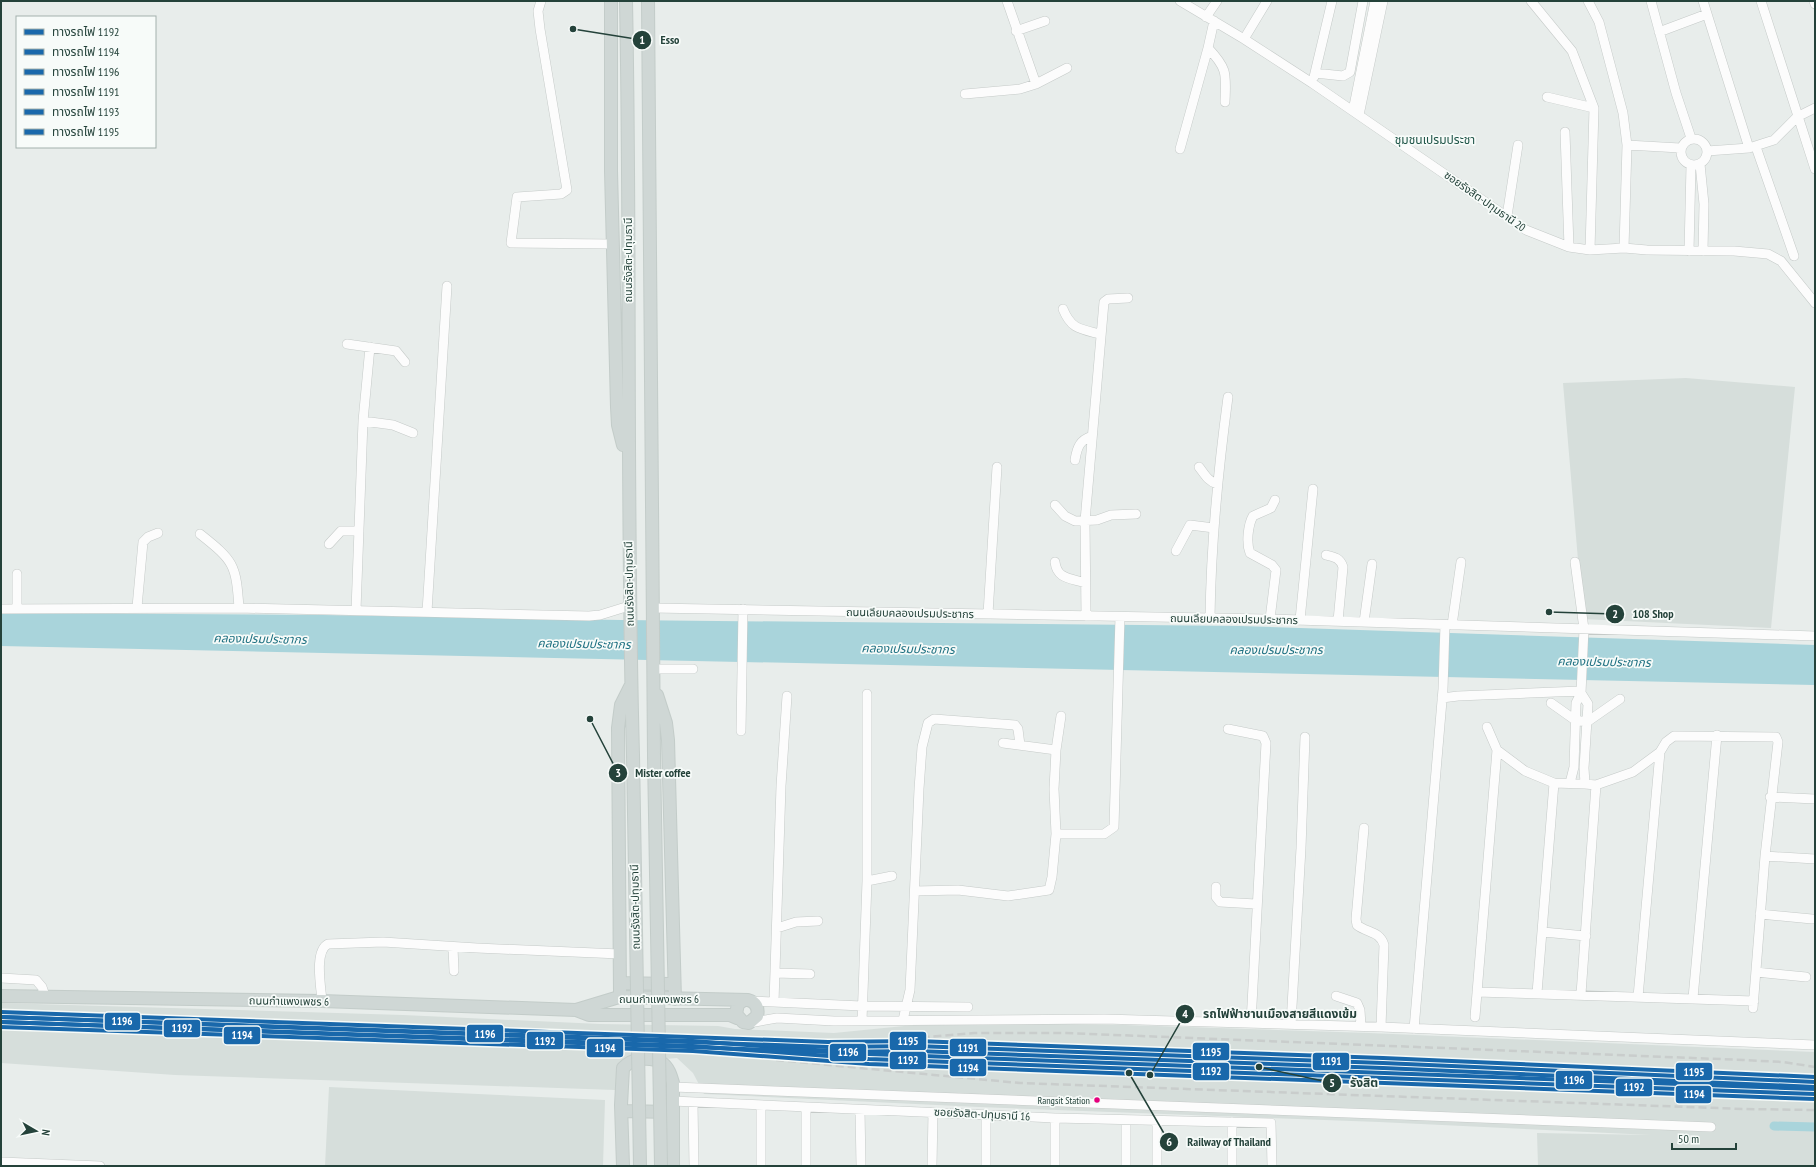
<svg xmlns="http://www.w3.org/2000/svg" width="1816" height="1167" font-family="'PT Sans Narrow','Noto Sans Thai',sans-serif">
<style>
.built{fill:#d6dedb}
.water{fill:#a9d4db}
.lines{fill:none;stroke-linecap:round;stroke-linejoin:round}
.canal{stroke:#a9d4db;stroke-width:9}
.minor-casing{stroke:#c5cac8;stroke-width:10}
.major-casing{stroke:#c3ccc9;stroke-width:14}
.minor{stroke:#fcfcfc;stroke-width:9}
.major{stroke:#cfd7d5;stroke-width:12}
.rail{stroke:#c9cdcc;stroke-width:2.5;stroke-dasharray:8 4;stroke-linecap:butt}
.major-bridge-casing{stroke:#c3ccc9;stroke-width:14;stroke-linecap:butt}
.major-bridge{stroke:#cfd7d5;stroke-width:12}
.rail-1-casing{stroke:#f7fbf9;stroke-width:7}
.rail-2-casing{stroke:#f7fbf9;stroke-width:7}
.rail-3-casing{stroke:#f7fbf9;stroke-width:7}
.rail-4-casing{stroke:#f7fbf9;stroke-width:7}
.rail-5-casing{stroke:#f7fbf9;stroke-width:7}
.rail-6-casing{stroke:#f7fbf9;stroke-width:7}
.rail-1{stroke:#1968ab;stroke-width:4}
.rail-2{stroke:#1968ab;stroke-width:4}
.rail-3{stroke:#1968ab;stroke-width:4}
.rail-4{stroke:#1968ab;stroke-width:4}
.rail-5{stroke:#1968ab;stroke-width:4}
.rail-6{stroke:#1968ab;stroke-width:4}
.bus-dot{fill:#e5007d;stroke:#f7fbf9;stroke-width:1.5}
.labels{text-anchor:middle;stroke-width:3.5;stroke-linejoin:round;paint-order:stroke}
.bus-label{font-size:10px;fill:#24423a;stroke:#f7fbf9;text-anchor:end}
.street-label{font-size:11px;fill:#24423a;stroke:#f7fbf9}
.neighbourhood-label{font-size:12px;fill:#1f5548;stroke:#f7fbf9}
.water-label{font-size:12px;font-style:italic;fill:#1c6f80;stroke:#f7fbf9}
.leader{fill:none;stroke:#24423a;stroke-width:1.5}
.callout-dot{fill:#24423a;stroke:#f7fbf9;stroke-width:1.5}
.mark-label{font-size:12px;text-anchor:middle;font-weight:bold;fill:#fff}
.callout-label{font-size:12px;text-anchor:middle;font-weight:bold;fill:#24423a;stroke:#f7fbf9;stroke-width:3.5;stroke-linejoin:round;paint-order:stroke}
.line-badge{stroke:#f7fbf9;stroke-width:1.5}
.badge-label{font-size:11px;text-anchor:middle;font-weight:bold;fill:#fff}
</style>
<rect width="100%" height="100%" fill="#e8edeb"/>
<path class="built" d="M1686,378L1795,387L1771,628L1583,619L1563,383Z
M1,1003L403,1015L600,1024L718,1026L735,1029L834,1033L924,1024L1003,1023L1125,1025L1369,1033L1815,1052V1166H1538L1537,1133L1651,1135L1379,1122L979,1107L704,1094L693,1073L677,1058L621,1063L615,1090L175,1075L1,1063Z
M329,1087L605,1100L603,1166H325Z"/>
<path class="water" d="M1,613L323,615L621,620L1240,626L1815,645V685L1,646Z"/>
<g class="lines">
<path class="canal" d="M1774,1126L1815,1127"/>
<g class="minor-casing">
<path id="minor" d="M541,1L538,11L540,29L567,190L561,194L517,197L511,243L613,244
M1007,1L1036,84L1067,68
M1180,1L1244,39L1312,83L1526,230L1569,247L1590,250L1624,248L1647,250L1734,251L1768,254L1781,261L1815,303
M1531,1L1572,51L1594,108L1590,250
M1588,1L1599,22L1623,113L1627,145L1624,248
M1651,1L1676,93L1691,138
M1703,1L1749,148
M1761,1L1815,169
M1814,1L1815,4
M1206,17L1217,1
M1214,21L1208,48C1228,69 1226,74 1225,102
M1016,31L1045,21
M1659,32L1707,14
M1244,39L1267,1
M1315,73L1343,76L1350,72L1363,1
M1314,77L1332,1
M965,94L1020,89L1036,84
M1547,97L1594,108
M1353,111L1375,1
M1359,115L1383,1
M1565,132L1569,247
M1681 152a13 13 0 1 1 26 0a13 13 0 1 1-26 0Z
M1627,145L1680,148
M1756,147L1794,256
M1180,149L1208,48
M1707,151L1749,148L1774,140L1797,117L1815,108
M1700,164L1704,204L1703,251
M1507,216L1518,145
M1689,251L1691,165
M1063,309C1071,329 1080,329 1100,334
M347,344L396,351L405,362
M363,421L393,425L413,433
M1075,460C1077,447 1080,440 1092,436
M1199,467C1205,475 1208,481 1217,484
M1055,505L1065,516L1075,521L1097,520L1111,515L1136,514
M200,534C234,561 236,564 239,608
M329,544L341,531H359
M1176,551L1190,525L1214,528
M1326,555C1335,557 1340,558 1343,567L1338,621
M1055,562C1057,579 1070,578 1085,583
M137,607L143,542L148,537L158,533
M653,608L1266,619L1815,636
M1,609L239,608L589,616L600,615L629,606
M17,609V574
M356,610L363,421L370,347
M427,612L447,286
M988,614L997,467
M1086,616L1085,521L1104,302L1108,299L1128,298
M1210,618C1211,544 1218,471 1228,397
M1270,619L1276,570L1272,565L1250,553C1246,543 1248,525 1253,516L1271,508L1275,500
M1300,620L1313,489
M1364,622L1372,564
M1452,625L1461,562
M653,669H693
M1581,693L1588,704L1584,768L1585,784
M1442,698L1458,696L1581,691
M1551,703L1575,720L1587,722L1620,699
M1487,727L1497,750L1525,771L1554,783L1585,784L1596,785L1633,772L1660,752L1666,742L1674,736L1776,737L1778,742L1765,856L1753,1008
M1228,729L1263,736L1266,743L1251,1023
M741,731L743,609
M1003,743L1056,750
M1570,783L1574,767L1576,703L1581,693L1584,629L1575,562
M1770,797L1815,799
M1364,828L1356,919L1357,925C1367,933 1380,931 1384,945L1381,1027
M1056,834H1104L1114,827L1120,617
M1765,856L1815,859
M867,881L892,876
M1216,887V897L1220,902L1256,904
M915,891L958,890L1008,896L1049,890L1052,877L1056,834L1054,789L1056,750L1061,716
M1760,914L1812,919
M777,928L796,922L818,921
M1543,932L1586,936
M453,947L454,971
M1756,972L1806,977
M775,973L810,974
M1,978L36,980L42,987L45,996
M1477,992L1754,1001
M1537,993L1554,783
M1581,994L1596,785
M1336,996L1357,1003L1360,1010L1361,1026
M1638,997L1660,752
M1693,998L1717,735
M322,1001C321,987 314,951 328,944L383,942L477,948L620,954
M751,1001L862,1006L968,1007
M774,1002L781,786L787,696
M1475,1017L1497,750
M903,1020L910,990L919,789L922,747L928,723L934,719L1015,725L1018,729L1020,745
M862,1021L867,881V694
M749,1023L777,1018L834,1021L1104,1019L1381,1027L1815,1045
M1291,1024L1301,848L1305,737
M1414,1029L1443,689L1445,625
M673,1087L1711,1127
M672,1101L1055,1118L1271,1123L1272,1166
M693,1103L694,1166
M761,1107V1166
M806,1108V1166
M860,1110L861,1166
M1232,1122V1166
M1,1162L100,1166
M932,1166L933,1112
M986,1166V1115
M1055,1166V1118
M1126,1166V1120
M1157,1166V1121"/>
</g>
<g class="major-casing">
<path id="major" d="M611,1V171L617,407L618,425L623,445
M626,1C631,252 626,504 633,755
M648,1L654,756
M657,695L666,723L668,740L675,999
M620,983L669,984
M1,996L322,1001L576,1010L619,997L748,1000C756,1002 759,1008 757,1016L749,1023L743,1022L736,1014L738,1004L744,1000
M619,997L620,992L618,728L621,705L630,687
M576,1010L589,1015H730L737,1018
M622,1111L670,1112
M623,1166L621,1105L623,1068C632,1058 650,1056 662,1063C669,1068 671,1076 673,1083V1166"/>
</g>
<use href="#minor" class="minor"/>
<use href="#major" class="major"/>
<path class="rail" d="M778,1050L974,1033H1066L1743,1060L1783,1062L1815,1067
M776,1060L1020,1083L1744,1109L1815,1110"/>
<g class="major-bridge-casing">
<path id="major-bridge" d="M633,755L640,1166
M654,756L661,1166"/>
</g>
<use href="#major-bridge" class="major-bridge"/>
<g class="rail-1-casing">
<path id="rail-1" d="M1,1022L693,1046L869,1059L1815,1094"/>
</g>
<g class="rail-2-casing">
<path id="rail-2" d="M1,1027L693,1051L869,1064L1815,1099"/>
</g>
<g class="rail-3-casing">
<path id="rail-3" d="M1,1017L693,1041L869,1054L1815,1089"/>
</g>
<g class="rail-4-casing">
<path id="rail-4" d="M1,1017L828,1047L916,1046L1383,1063L1815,1082"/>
</g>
<g class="rail-5-casing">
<path id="rail-5" d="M1,1022L828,1052L916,1051L1383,1068L1815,1087"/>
</g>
<g class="rail-6-casing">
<path id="rail-6" d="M1,1012L828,1042L916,1041L1383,1058L1815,1077"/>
</g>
<use href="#rail-1" class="rail-1"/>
<use href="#rail-2" class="rail-2"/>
<use href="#rail-3" class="rail-3"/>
<use href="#rail-4" class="rail-4"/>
<use href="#rail-5" class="rail-5"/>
<use href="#rail-6" class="rail-6"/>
</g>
<circle class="bus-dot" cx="1097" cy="1100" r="3.5"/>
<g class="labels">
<g class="bus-label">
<text x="1090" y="1104">Rangsit Station</text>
</g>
<g class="street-label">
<text transform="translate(1485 201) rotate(35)" y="4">ซอยรังสิต-ปทุมธานี 20</text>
<text transform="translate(628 260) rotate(-90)" y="4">ถนนรังสิต-ปทุมธานี</text>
<text transform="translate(629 584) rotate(-91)" y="4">ถนนรังสิต-ปทุมธานี</text>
<text transform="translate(910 613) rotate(1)" y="4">ถนนเลียบคลองเปรมประชากร</text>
<text transform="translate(1234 619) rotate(1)" y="4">ถนนเลียบคลองเปรมประชากร</text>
<text transform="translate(635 907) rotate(-91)" y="4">ถนนรังสิต-ปทุมธานี</text>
<text x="659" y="1003">ถนนกำแพงเพชร 6</text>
<text transform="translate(289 1001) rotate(1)" y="4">ถนนกำแพงเพชร 6</text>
<text transform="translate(982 1114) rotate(3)" y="4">ซอยรังสิต-ปทุมธานี 16</text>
</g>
<g class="neighbourhood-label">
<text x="1435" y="144">ชุมชนเปรมประชา</text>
</g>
<g class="water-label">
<text transform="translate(260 639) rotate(1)" y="4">คลองเปรมประชากร</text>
<text transform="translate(584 644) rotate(1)" y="4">คลองเปรมประชากร</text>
<text transform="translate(908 649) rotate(1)" y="4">คลองเปรมประชากร</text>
<text x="1276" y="654">คลองเปรมประชากร</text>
<text transform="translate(1604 662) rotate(1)" y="4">คลองเปรมประชากร</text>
</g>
</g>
<path class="leader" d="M573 29L642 40M1549 612L1615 614M590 719L618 773M1150 1075L1185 1014M1259 1067L1332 1083M1129 1073L1169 1142"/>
<g class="callout-dot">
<circle cx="573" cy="29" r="4"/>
<circle cx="1549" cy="612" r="4"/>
<circle cx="590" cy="719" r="4"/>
<circle cx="1150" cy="1075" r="4"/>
<circle cx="1259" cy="1067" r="4"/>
<circle cx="1129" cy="1073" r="4"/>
<circle cx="642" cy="40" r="10"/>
<circle cx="1615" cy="614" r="10"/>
<circle cx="618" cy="773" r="10"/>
<circle cx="1185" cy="1014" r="10"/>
<circle cx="1332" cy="1083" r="10"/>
<circle cx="1169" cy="1142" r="10"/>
</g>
<g class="mark-label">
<text x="642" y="44">1</text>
<text x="1615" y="618">2</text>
<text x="618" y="777">3</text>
<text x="1185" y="1018">4</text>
<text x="1332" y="1087">5</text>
<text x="1169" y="1146">6</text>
</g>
<g class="callout-label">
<text x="670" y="44">Esso</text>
<text x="1653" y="618">108 Shop</text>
<text x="663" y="777">Mister coffee</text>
<text x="1280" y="1018">รถไฟฟ้าชานเมืองสายสีแดงเข้ม</text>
<text x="1364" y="1087">รังสิต</text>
<text x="1229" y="1146">Railway of Thailand</text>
</g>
<g class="line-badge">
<rect x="104" y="1012" width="37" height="19" rx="4" fill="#1968ab"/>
<rect x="163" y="1019" width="38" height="19" rx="4" fill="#1968ab"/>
<rect x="466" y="1024" width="38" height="19" rx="4" fill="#1968ab"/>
<rect x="223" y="1026" width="38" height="19" rx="4" fill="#1968ab"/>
<rect x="526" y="1031" width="38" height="19" rx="4" fill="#1968ab"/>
<rect x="889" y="1031" width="38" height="20" rx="4" fill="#1968ab"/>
<rect x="949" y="1038" width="38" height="19" rx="4" fill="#1968ab"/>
<rect x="586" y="1038" width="38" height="20" rx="4" fill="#1968ab"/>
<rect x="1192" y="1042" width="38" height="19" rx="4" fill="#1968ab"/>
<rect x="829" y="1043" width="38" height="19" rx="4" fill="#1968ab"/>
<rect x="889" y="1051" width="38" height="19" rx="4" fill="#1968ab"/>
<rect x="1312" y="1052" width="38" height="19" rx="4" fill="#1968ab"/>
<rect x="949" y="1058" width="38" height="19" rx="4" fill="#1968ab"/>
<rect x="1192" y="1062" width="38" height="19" rx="4" fill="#1968ab"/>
<rect x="1675" y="1062" width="38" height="19" rx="4" fill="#1968ab"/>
<rect x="1555" y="1070" width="38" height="20" rx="4" fill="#1968ab"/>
<rect x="1615" y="1078" width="38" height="19" rx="4" fill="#1968ab"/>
<rect x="1675" y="1085" width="37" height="19" rx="4" fill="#1968ab"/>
</g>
<g class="badge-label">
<text x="122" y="1025">1196</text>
<text x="182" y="1032">1192</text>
<text x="485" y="1038">1196</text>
<text x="242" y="1039">1194</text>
<text x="545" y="1045">1192</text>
<text x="908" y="1045">1195</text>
<text x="968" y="1052">1191</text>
<text x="605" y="1052">1194</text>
<text x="1211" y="1056">1195</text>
<text x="848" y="1056">1196</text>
<text x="908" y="1064">1192</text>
<text x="1331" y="1065">1191</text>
<text x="968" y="1072">1194</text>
<text x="1211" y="1075">1192</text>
<text x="1694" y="1076">1195</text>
<text x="1574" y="1084">1196</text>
<text x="1634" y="1091">1192</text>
<text x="1694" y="1098">1194</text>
</g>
<rect width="1816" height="1167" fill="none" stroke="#24423a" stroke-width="4"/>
<rect x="16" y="16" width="140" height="132" fill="#f7fbf9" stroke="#a3b1ad"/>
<rect x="24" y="29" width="20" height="6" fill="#1968ab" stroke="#a3b1ad"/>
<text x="52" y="36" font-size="12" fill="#24423a">ทางรถไฟ 1192</text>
<rect x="24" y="49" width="20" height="6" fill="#1968ab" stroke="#a3b1ad"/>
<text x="52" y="56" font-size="12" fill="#24423a">ทางรถไฟ 1194</text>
<rect x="24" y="69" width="20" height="6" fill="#1968ab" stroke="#a3b1ad"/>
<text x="52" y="76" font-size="12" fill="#24423a">ทางรถไฟ 1196</text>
<rect x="24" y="89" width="20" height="6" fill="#1968ab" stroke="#a3b1ad"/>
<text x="52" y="96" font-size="12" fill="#24423a">ทางรถไฟ 1191</text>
<rect x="24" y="109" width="20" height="6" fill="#1968ab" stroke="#a3b1ad"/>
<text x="52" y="116" font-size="12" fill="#24423a">ทางรถไฟ 1193</text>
<rect x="24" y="129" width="20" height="6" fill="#1968ab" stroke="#a3b1ad"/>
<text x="52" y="136" font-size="12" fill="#24423a">ทางรถไฟ 1195</text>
<g transform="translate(36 1131) rotate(99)" stroke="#f7fbf9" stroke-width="3" paint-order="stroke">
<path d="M0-3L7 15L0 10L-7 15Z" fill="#24423a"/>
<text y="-6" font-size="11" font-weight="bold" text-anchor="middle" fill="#24423a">N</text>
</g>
<path d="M1672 1143v6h64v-6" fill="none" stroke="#24423a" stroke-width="2"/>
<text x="1678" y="1143" font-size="12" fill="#24423a" stroke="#f7fbf9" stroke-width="3" paint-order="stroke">50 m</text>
</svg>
